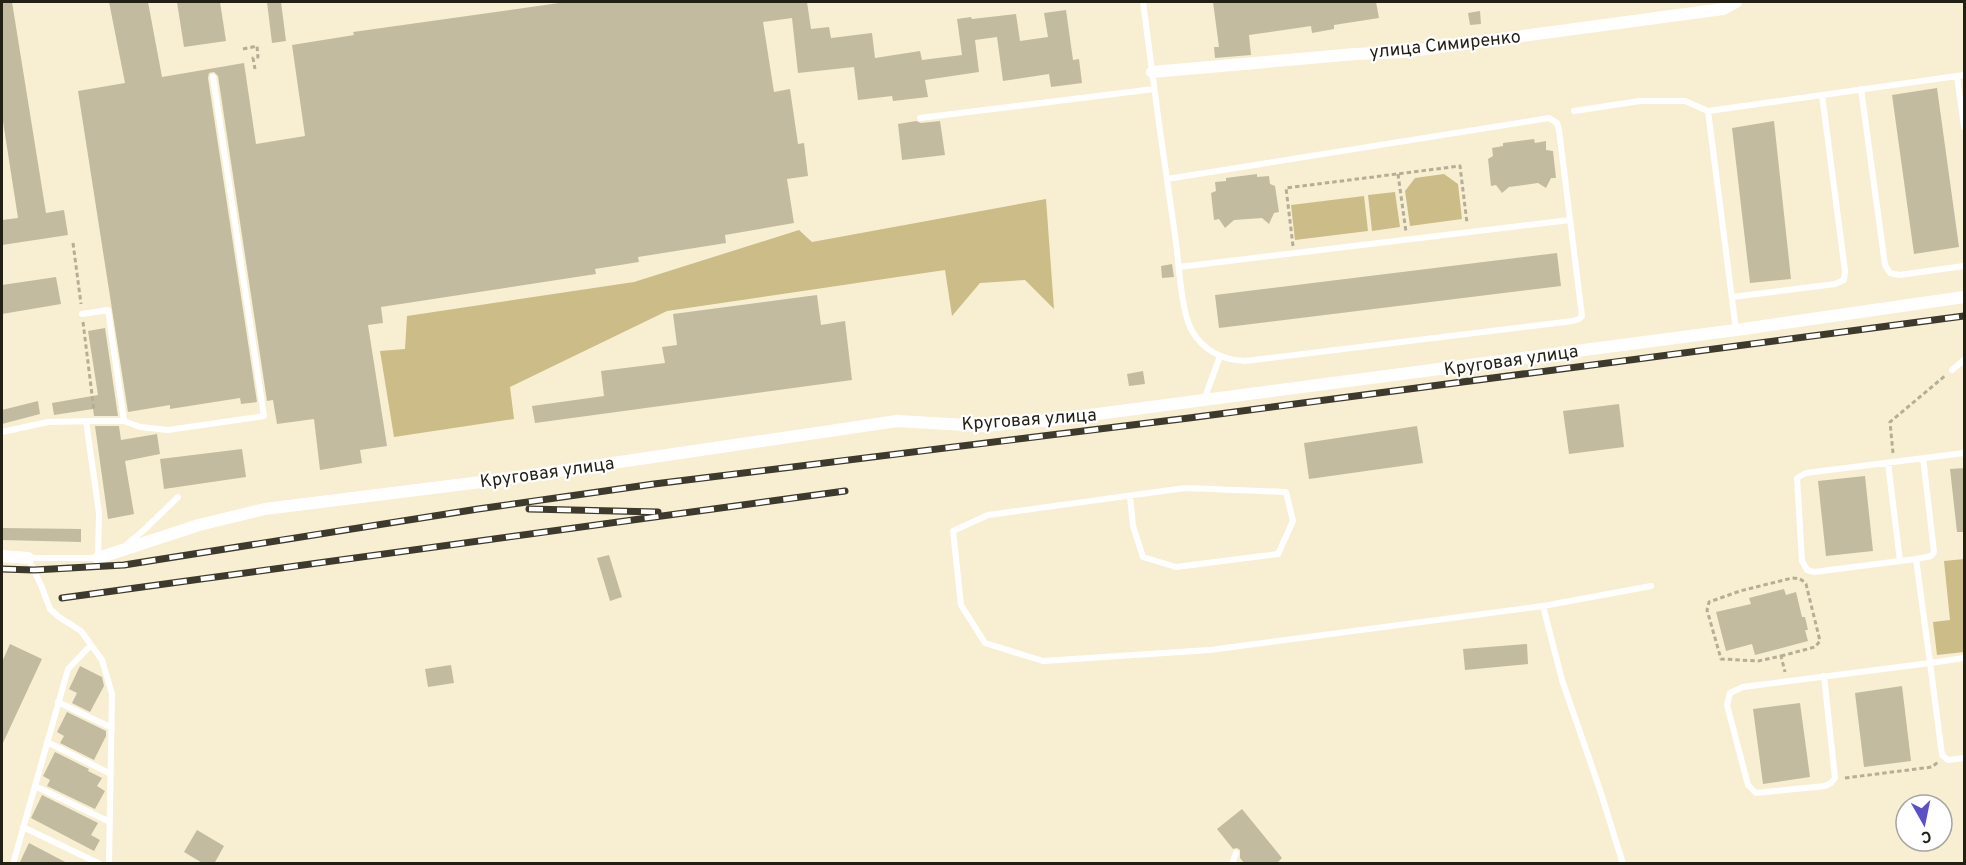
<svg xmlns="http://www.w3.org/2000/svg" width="1966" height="865" font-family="Overpass,sans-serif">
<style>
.green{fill:#ccbc87}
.building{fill:#c3bb9f}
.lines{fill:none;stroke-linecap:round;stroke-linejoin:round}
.path{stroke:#b5ae97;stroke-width:3;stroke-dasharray:4.5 3;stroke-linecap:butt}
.lane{stroke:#fff;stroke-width:6}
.street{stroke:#fff;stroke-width:12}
.rail-casing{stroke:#3d392c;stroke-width:7}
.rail{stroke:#fff;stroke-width:4.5;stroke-dasharray:14;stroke-linecap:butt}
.labels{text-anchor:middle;stroke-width:4.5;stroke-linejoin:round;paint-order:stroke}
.street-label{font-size:18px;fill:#221f14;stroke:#fff}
</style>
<rect width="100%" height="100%" fill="#f8efd2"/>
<path class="green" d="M1444,174L1458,184L1462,219L1410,226L1405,191L1415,178Z
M1395,192L1400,227L1372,231L1368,195Z
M1364,196L1368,231L1295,240L1291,205Z
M1046,199L1054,309L1025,280L980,283L952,316L945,270L667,311L510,387L514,419L394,437L380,351L405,349L407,316L634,282L799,230L812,242Z
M1964,559V652L1937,655L1933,622L1950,620L1944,561Z"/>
<path class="building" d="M2,2H12L46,213L64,210L68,235L2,245V220L18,218L2,115Z
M109,2H148L162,77L244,63L256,144L305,136L292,45L354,35L353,32L559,3L807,2L811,29L829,27L831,38L872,33L875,58L920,51L922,60L962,55L957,19L971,17L972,19L1016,14L1020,41L1048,37L1044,13L1066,10L1073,60L1079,59L1082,83L1051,87L1049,74L1003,81L997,37L975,40L979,72L925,80L928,97L893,101L892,96L858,100L854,67L798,73L792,18L763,22L774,92L790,89L798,144L804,143L808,176L787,179L794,223L725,235L726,243L638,257L639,262L595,269L596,274L381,307L383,323L368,325L387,446L360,450L362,463L320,470L314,419L277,424L273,400L267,401L218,76L214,72L209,73L208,78L257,402L241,404L240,398L170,409V405L128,412L78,91L125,83Z
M177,2H220L226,41L184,47Z
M267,2H281L286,41L272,43Z
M1213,2H1376L1379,18L1334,25V29L1312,33L1311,26L1249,35L1251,55L1215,58L1214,47H1219Z
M1480,11L1481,24L1470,25L1468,13Z
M1937,88L1959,247L1914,254L1892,95Z
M916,121L921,123L940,121L945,155L902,160L898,124Z
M1774,121L1791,279L1750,283L1732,128Z
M1534,139L1535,143L1546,141V150L1553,151L1556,178H1551L1546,188L1538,183L1531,184L1509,187L1502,193L1496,185L1491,186L1488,159L1493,156L1492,148L1503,146V143Z
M1257,174V177L1269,176L1270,184L1275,186L1279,212L1274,213L1269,224L1262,218L1234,220L1225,228L1219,219L1214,220L1211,193L1216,191L1215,182L1226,181V178Z
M1557,253L1561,286L1219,328L1215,295Z
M1172,264L1174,277L1162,278L1161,266Z
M56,277L61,304L2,314V285Z
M817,295L821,325L845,321L852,380L535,423L532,406L604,396L601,371L665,363L662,347L677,345L673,314Z
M105,328L118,416H94L93,409L54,415L52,403L98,395L88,331Z
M1143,371L1145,384L1129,386L1127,374Z
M38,401L40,414L2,424V410Z
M1619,404L1624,447L1569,454L1563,411Z
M95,426H119L121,440L157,434L160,454L125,461L134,514L108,519Z
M1417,426L1423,463L1309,479L1304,443Z
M242,449L246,477L164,489L160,459Z
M1965,468V532H1957L1950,469Z
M1865,476L1873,551L1826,556L1818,481Z
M2,528L81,529V542L2,540Z
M609,555L622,597L610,601L597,558Z
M1784,589L1786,595L1796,592L1802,617H1805L1808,630H1805L1808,641L1755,655L1752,644L1726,651L1716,612L1751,604L1749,598Z
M10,644L42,659L2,745V662Z
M1527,644L1528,664L1465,670L1463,649Z
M451,665L454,683L428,687L425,669Z
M80,666L102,677L104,686L90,712L72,703L77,693L69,689Z
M1902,686L1911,761L1864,767L1855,693Z
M1800,703L1810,777L1763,784L1753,709Z
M67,712L106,731V736L94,760L60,743L64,736L57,732Z
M55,752L89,769L88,771L102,778L97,786L105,791L95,809L47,786L50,780L43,776Z
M42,795L98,823L91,835L100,840L94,851L31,818Z
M1242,809L1282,858L1276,864H1245L1240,858V850L1237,848L1233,849L1217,829Z
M197,830L224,846L214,864H204L184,852Z
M29,843L69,864H19Z"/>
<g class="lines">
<path class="path" d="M243,49L257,46L258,57L253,58L255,69
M1398,174L1406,232
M73,243L81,304
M1293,246L1286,188L1460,166L1467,223
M83,322L94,411
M1893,453L1890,422L1946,375
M1781,656L1815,647L1820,641L1806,584C1802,579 1798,578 1792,578L1740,591L1709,602L1707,610L1721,659L1758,661L1781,656L1785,672
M1845,778L1932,767L1938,762"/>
<path class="lane" d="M1143,2C1153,82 1164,162 1176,242C1179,266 1181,311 1192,331C1204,351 1223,360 1245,361L1573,321L1579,319L1582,316L1559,130L1557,123L1549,118L1167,179
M1957,76L1964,127
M1861,89L1885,265L1890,273L1899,275L1964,266
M1574,111L1640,101H1685L1708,111L1964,75
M1708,111L1736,330
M920,118L1154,89
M1179,267L1570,220
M1732,297L1835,284L1844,280L1845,271L1822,95
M82,314L108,310L124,421
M1952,370L1964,360
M1204,400L1220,356
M86,421L99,513L98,558H28L41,585L50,609L59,617L81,631L102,660L112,694L109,864
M2,432L48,422L95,421H124L140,427L168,430L264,416L213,77
M1888,463L1900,561
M1130,496L1133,526L1143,557L1176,567L1278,554L1293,521L1286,492L1185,488L988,515L953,531L961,605L985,643L1043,661L1210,650L1543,606L1651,586
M126,545L145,529L178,497
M1916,559L1814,572L1807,570L1802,561L1797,478L1806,473L1964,453
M1543,606L1562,680L1600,790L1623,864
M1964,658L1930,663L1942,755L1948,760L1964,758
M1824,676L1835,778L1831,783L1825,786L1756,793L1748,785L1727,705L1730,693L1743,687L1930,663L1916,559L1931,556L1934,552L1923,458
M58,702L112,728
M47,742L111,774
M35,786L110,822
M23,827L100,864
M13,864L68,669L91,645
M1232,864L1236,853"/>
<path class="street" d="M1152,72L1356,54L1403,52L1723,9L1736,2
M2,556L28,558
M98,558L199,525L265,509L505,479L897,421L983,426L1052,420L1736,330L1964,297"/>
<g class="rail-casing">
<path id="rail" d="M529,509L658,512
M2,569L34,570L124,565L478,509L654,484L1189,418L1964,316
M62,598L845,491"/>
</g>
<use href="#rail" class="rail"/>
</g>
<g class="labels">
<g class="street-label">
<text transform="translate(1445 44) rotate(-6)" y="6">улица Симиренко</text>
<text transform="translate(1511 360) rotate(-8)" y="6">Круговая улица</text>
<text transform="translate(1029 419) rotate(-4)" y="6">Круговая улица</text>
<text transform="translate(547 472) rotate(-8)" y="6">Круговая улица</text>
</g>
</g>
<rect width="1966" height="865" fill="none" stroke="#221f14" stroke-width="6"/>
<g transform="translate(1924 823) rotate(171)"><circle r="28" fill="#ffffff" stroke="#a7a5a1" stroke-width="1.5"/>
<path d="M0-4.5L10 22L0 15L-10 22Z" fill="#5c50c9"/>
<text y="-9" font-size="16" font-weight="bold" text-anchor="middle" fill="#221f14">С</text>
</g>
</svg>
